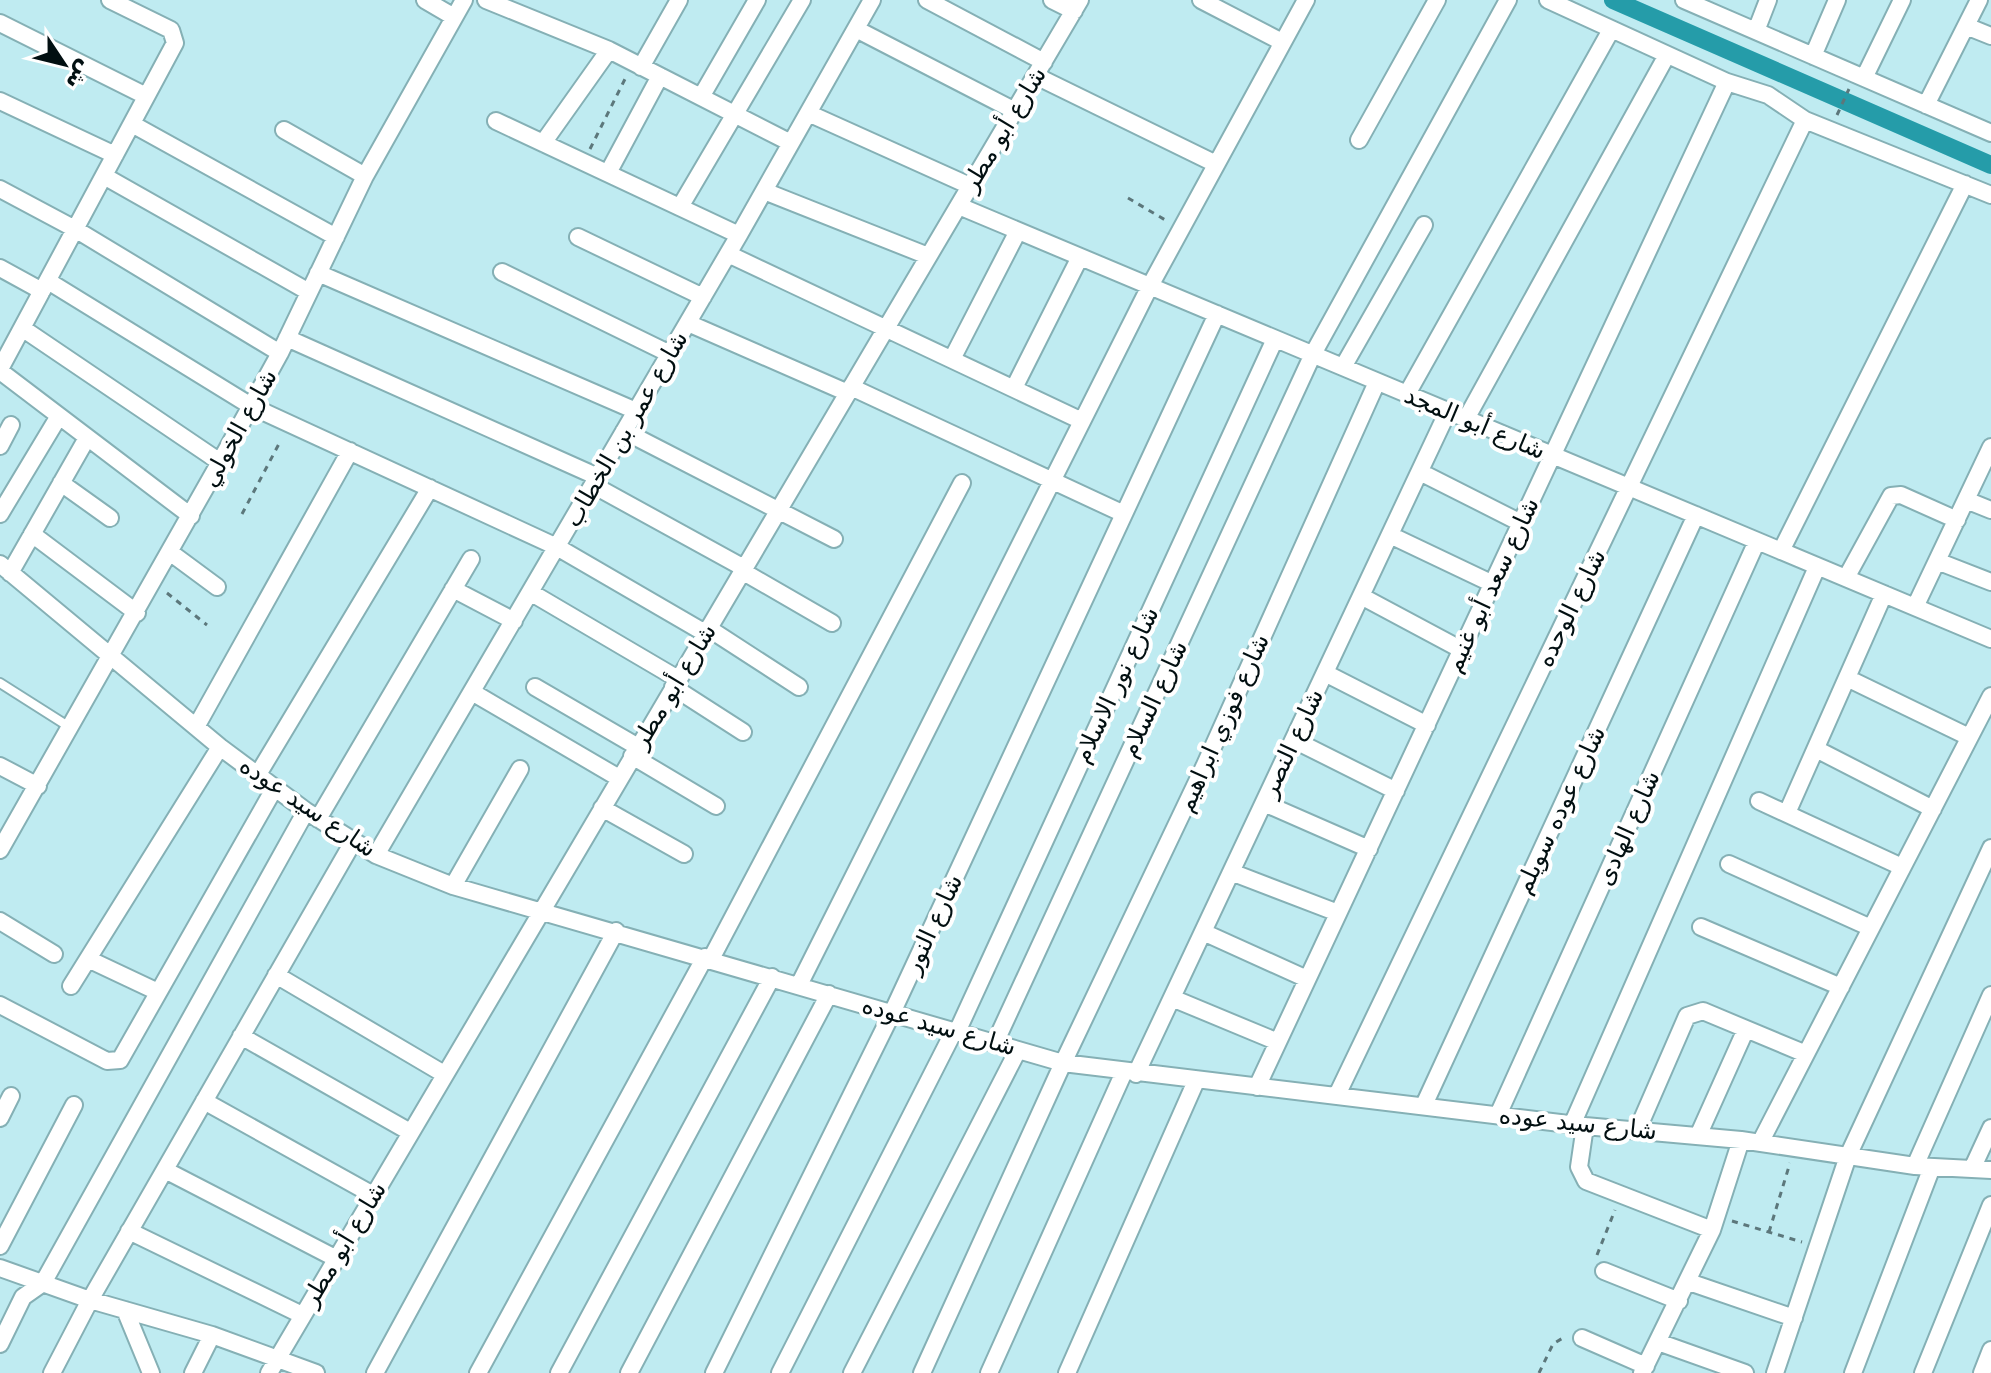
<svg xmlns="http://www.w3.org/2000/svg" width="1991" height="1373" font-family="'DejaVu Sans',Vazirmatn,sans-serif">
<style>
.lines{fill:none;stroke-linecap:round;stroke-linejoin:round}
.canal{stroke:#259ca9;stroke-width:18}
.service-casing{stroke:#85b0b5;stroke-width:12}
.minor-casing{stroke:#85b0b5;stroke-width:20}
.path{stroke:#5c777b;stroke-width:3;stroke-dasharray:6 6;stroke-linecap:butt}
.service{stroke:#fff;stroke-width:8}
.minor{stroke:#fff;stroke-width:16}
.labels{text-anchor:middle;stroke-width:8;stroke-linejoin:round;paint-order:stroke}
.street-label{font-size:24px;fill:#020f11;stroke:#fff}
</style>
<rect width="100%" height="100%" fill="#bfebf1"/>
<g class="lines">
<path class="canal" d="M1613,0L1991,165"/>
<g class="service-casing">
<path id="service" d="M0,683L71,728"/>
</g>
<g class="minor-casing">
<path id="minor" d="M425,0L454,17
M486,0L609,50L791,143
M927,0L1044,62
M1052,0L1074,11
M1201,0L1282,42
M1548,0L1727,82L1768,95L1805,120L1991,195
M1684,0L1991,133
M0,23L146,96
M1966,26L1991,36
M856,29L1015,111
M1756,31L1768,0
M1813,56L1837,0
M641,67L679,0
M1036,76L1216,164
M1864,78L1902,0
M701,97L757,0
M0,101L115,155
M1926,105L1979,0
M808,113L970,186
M496,121L739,235
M132,124L336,237
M284,130L365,176
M1359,140L1437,0
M543,143L609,50
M608,173L660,76
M104,176L309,292
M0,189L75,229L280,353
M764,191L928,256
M959,206L1991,639
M680,207L802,0
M578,237L703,297
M728,254L1082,421
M0,268L42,291
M502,272L670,354
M318,273L636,411
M48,281L251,406L557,547L705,633
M688,323L848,393
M22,328L220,462
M287,338L598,477
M952,359L1018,231
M1343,367L1424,225
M0,369L175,43L171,30L110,0
M0,371L191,516
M851,387L1124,514
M1014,388L1080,257
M1407,394L1611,30
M1466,419L1667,55
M624,431L834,539
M0,446L11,425
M1420,472L1521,523
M61,483L110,518
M593,485L744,568
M1966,500L1991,510
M0,514L59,416
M32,534L137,613
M1390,535L1493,584
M1781,551L1965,184
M171,553L217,587
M1937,561L1991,582
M0,564L220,747L306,811L376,855L453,886L1063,1063L1585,1126L1741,1140L1915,1166L1991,1170
M742,571L832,623
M10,573L87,438
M1846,578L1891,496L1901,495L1957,520
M453,589L514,621
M530,592L678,679
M1361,596L1462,650
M1915,607L1991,447
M708,628L799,687
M1325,673L1427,725
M1847,678L1969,737
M535,687L638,747
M673,687L743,732
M472,692L619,778
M196,727L350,451
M1294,740L1396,791
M1816,749L1933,809
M632,756L716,806
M0,766L38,786
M257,776L430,488
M1759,801L1902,867
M1264,803L1369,849
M602,808L684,854
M1787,813L1884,594
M318,819L471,559
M0,850L220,462L280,353L365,176L464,0
M376,855L739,235L872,0
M1729,864L1871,928
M1231,872L1338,913
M453,886L520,769
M0,921L54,954
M1701,927L1841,987
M1203,932L1307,979
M88,959L158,992
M711,959L962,483
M276,975L444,1074
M799,985L1150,286L1306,0
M71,986L220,747
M1172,998L1278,1042
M0,1005L107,1061L120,1060L274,789
M957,1032L1275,339
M241,1036L410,1132
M995,1043L1313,354L1508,0
M1136,1074L1448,411
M1257,1087L1727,82
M1337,1095L1805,120
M204,1101L373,1195
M1424,1105L1696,515
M1498,1115L1757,541
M0,1118L11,1096
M1572,1125L1817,567
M1585,1126L1579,1167L1586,1181L1712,1230
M1637,1131L1687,1016L1703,1011L1806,1054
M1698,1136L1746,1029
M1760,1143L1991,696
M1915,1166L1991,995
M1972,1169L1991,1128
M165,1170L335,1258
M129,1231L302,1315
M0,1246L74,1105
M0,1268L90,1300L212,1335L316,1373
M1604,1271L1679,1301
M1689,1282L1794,1318
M125,1310L151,1373
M1582,1338L1646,1366
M1658,1342L1745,1373
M0,1344L23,1297L43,1283L306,811
M52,1373L90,1300L353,842
M193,1373L212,1335
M269,1373L1080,0
M375,1373L616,931
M478,1373L705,957
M559,1373L772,977
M629,1373L829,994
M714,1373L892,1013L1217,314
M780,1373L954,1031
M852,1373L1018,1050
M922,1373L1063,1063L1204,767L1377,382
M989,1373L1124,1072
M1067,1373L1196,1081
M1642,1373L1712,1230L1741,1140
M1775,1373L1848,1156L1991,848
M1853,1373L1932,1167
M1923,1373L1991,1205
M1982,1373L1991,1350"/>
</g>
<path class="path" d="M1837,115L1849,89
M590,149L626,77
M1128,198L1167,221
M242,514L281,440
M167,593L207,625
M1732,1221L1802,1242
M1769,1232L1790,1163
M1597,1255L1615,1210
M1539,1373L1553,1344L1566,1336"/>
<use href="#service" class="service"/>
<use href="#minor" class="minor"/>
</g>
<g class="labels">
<g class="street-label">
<text transform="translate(1004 129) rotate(-59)" y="8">شارع أبو مطر</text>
<text transform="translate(1475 423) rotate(23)" y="8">شارع أبو المجد</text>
<text transform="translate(239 428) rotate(-61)" y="8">شارع الخولي</text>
<text transform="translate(626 429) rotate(-60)" y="8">شارع عمر بن الخطاب</text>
<text transform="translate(1492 585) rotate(-65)" y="8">شارع سعد أبو غنيم</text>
<text transform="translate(1571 608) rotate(-64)" y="8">شارع الوحده</text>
<text transform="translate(1116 685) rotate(-65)" y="8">شارع نور الاسلام</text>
<text transform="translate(674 686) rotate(-59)" y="8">شارع أبو مطر</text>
<text transform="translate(1154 699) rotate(-65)" y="8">شارع السلام</text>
<text transform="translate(1223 723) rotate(-66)" y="8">شارع فوزي ابراهيم</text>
<text transform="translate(1292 743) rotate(-65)" y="8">شارع النصر</text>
<text transform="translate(308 807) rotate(34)" y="8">شارع سيد عوده</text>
<text transform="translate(1560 810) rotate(-65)" y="8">شارع عوده سويلم</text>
<text transform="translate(1628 828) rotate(-66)" y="8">شارع الهادى</text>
<text transform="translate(933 924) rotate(-65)" y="8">شارع النور</text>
<text transform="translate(939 1026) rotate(16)" y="8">شارع سيد عوده</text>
<text transform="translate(1578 1123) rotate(6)" y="8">شارع سيد عوده</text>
<text transform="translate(344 1244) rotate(-59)" y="8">شارع أبو مطر</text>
</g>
</g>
<g transform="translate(64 64) rotate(125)" stroke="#ffffff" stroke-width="6" paint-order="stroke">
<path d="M0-6L14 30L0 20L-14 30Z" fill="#020f11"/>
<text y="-12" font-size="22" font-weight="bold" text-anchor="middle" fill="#020f11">ش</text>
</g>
</svg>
